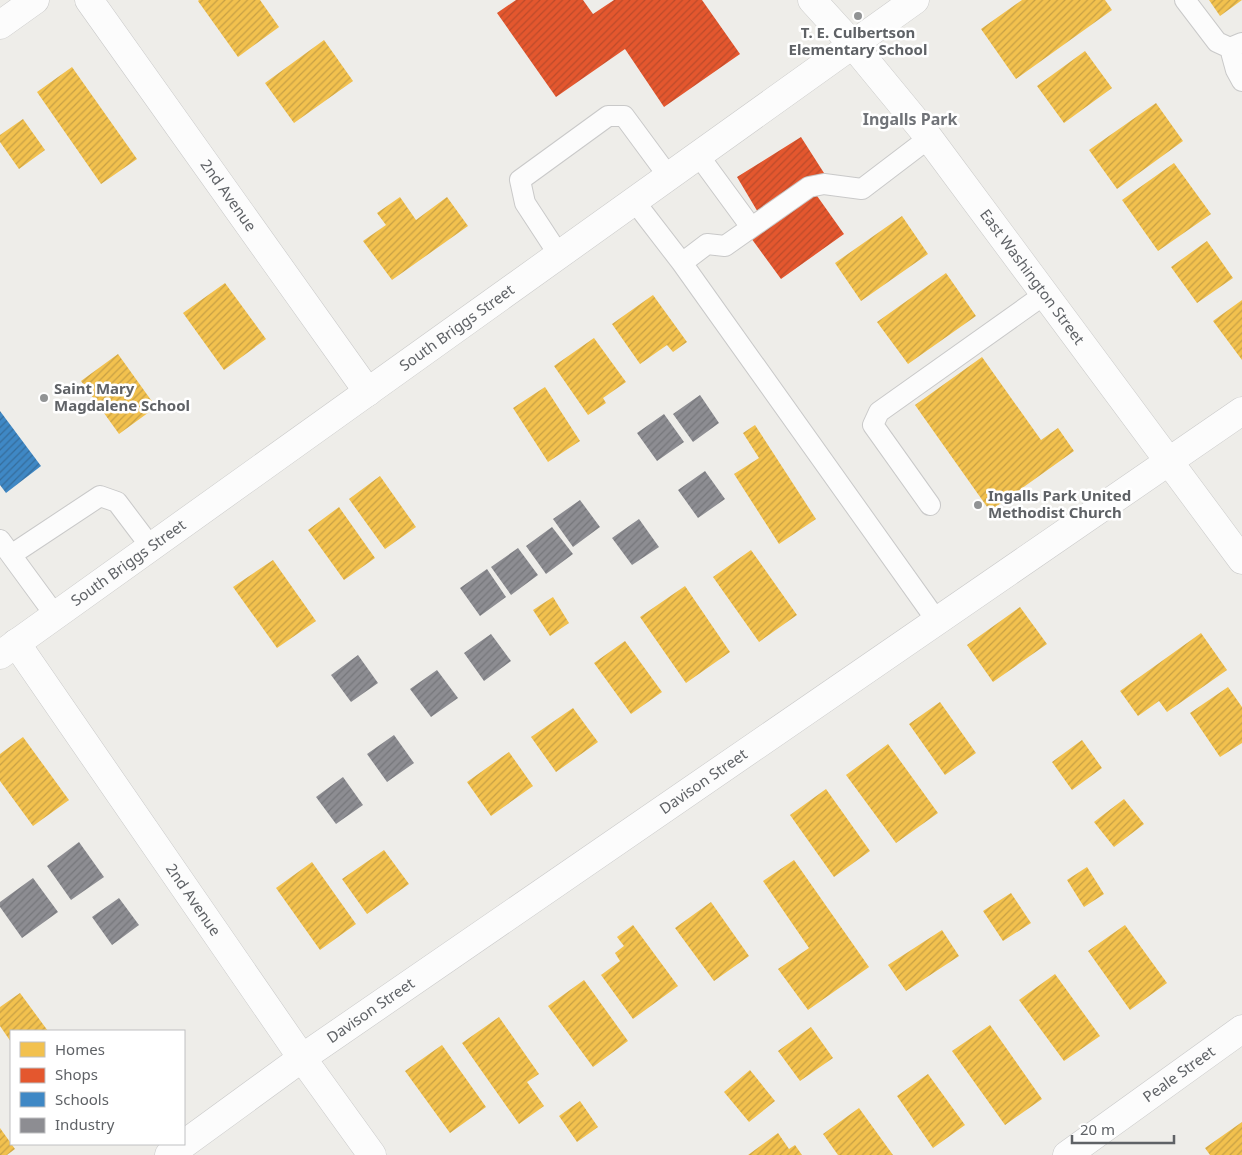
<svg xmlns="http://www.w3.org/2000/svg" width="1242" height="1155" font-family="'Noto Sans',sans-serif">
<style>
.homes{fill:url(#homes-hatch)}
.shops{fill:url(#shops-hatch)}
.schools{fill:url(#schools-hatch)}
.industry{fill:url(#industry-hatch)}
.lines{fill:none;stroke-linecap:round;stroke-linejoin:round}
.lane-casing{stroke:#c9c9c9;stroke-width:22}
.street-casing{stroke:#c9c9c9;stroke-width:29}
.secondary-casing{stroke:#cbcbca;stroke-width:29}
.lane{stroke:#fcfcfc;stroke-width:20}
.street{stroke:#fcfcfc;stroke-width:28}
.secondary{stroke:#fcfcfc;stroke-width:28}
.poi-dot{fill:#919394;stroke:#fff;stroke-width:2}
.labels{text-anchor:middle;stroke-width:5;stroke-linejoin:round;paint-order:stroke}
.poi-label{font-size:15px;font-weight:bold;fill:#5f6266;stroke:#fff;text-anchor:start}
.street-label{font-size:15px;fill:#5f6266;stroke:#fff}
.neighbourhood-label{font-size:16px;font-weight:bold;fill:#707378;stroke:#fff}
</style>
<defs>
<pattern id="homes-hatch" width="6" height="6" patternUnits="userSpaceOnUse" patternTransform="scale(1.25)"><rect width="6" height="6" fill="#f2c14e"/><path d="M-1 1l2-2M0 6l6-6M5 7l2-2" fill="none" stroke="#c7a045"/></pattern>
<pattern id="shops-hatch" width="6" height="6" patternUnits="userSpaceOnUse" patternTransform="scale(1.25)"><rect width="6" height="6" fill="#e4572e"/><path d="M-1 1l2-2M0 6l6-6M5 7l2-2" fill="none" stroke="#bc4b2b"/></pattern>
<pattern id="schools-hatch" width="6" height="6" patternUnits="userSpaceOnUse" patternTransform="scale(1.25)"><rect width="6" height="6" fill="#3f88c5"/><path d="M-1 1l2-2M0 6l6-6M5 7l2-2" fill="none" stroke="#366d9c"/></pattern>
<pattern id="industry-hatch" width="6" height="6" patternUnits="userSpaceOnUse" patternTransform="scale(1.25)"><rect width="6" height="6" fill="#8d8d92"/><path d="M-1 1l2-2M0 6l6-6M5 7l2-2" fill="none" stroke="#76777b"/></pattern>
</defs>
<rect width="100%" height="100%" fill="#eeede9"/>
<path class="homes" d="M199,0H260L279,27L238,57L198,1Z
M1022,0H1105L1112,10L1016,79L981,29Z
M1209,0H1242L1220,16Z
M324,40L353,81L294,123L265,83Z
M1085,51L1112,88L1064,123L1037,86Z
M72,67L137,159L101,184L37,92Z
M1156,103L1183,141L1117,189L1089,150Z
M23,119L45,150L19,169L0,142V135Z
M1174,163L1211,214L1158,251L1122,200Z
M400,197L416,220L447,197L468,226L392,280L363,241L386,225L377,213Z
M902,216L928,254L861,301L835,263Z
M1207,241L1233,278L1197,303L1171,267Z
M946,273L976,316L908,364L877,322Z
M225,283L266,339L224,370L183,313Z
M653,295L687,342L673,352L667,345L640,364L612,324Z
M1242,300V360L1213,321Z
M594,338L626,382L603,398L606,403L588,415L554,366Z
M118,354L156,407L119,434L81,381Z
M982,357L1041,440L1058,428L1074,451L990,511L915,405Z
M545,387L580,441L548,462L513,408Z
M755,425L816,519L779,544L734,474L759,458L743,433Z
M380,476L416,527L385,549L349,499Z
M339,507L375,558L344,580L308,530Z
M751,550L797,615L759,642L713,577Z
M273,560L316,621L277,648L233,587Z
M685,586L730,652L686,683L640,617Z
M553,597L569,623L550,636L533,610Z
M1020,607L1047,644L993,682L967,645Z
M1201,633L1227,670L1167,712L1159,701L1138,716L1120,691Z
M625,641L662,692L631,714L594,663Z
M1228,687L1242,707V743L1220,757L1190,713Z
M940,702L976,753L945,775L909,724Z
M573,708L598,742L556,772L531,737Z
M23,737L69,800L33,826L0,781V754Z
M1082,740L1102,768L1072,790L1052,762Z
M888,744L938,813L896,843L846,775Z
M509,752L533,786L491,816L467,782Z
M826,789L870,851L834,877L790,815Z
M1124,799L1144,824L1114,847L1094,822Z
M384,850L409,884L367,914L342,879Z
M794,860L869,967L808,1010L778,969L809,948L763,881Z
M312,862L356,924L320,950L276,888Z
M1087,867L1104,894L1084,907L1067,880Z
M1011,893L1031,923L1003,941L983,911Z
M711,902L749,956L714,981L675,928Z
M633,925L678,986L633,1019L601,975L620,961L615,953L624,946L617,937Z
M1125,925L1167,983L1130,1010L1088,951Z
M942,930L959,956L906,991L888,965Z
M1055,974L1100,1036L1064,1061L1019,1000Z
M584,980L628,1041L593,1067L548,1006Z
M20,993L48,1031H11V1042L0,1026V1007Z
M499,1017L539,1074L527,1082L544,1106L519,1124L462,1043Z
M990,1025L1042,1099L1005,1125L952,1051Z
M811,1027L833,1058L800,1081L778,1051Z
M442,1045L486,1107L450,1133L405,1071Z
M750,1070L775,1101L749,1122L724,1092Z
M928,1074L965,1125L933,1148L897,1096Z
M580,1101L598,1127L577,1142L559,1116Z
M859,1108L893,1155H838L823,1134Z
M1242,1122V1155H1210L1205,1148Z
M0,1128L15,1149L7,1155H0Z
M778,1133L789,1149L795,1145L802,1155H748Z"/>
<path class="shops" d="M516,0H583L593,14L614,0H702L740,54L664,107L625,49L556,97L497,13Z
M801,137L824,173L759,214L737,177Z
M815,193L844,234L781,279L751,238Z"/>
<path class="schools" d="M0,411L41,466L6,493L0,485Z"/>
<path class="industry" d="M700,395L719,423L693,442L673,414Z
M664,414L684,442L657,461L637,433Z
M705,471L725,499L698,518L678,490Z
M580,500L600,527L573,547L553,519Z
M639,519L659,547L632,565L612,538Z
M552,527L573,554L546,574L526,546Z
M518,548L538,575L511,595L491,567Z
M487,569L506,597L480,616L460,588Z
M491,634L511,661L484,681L464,653Z
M358,655L378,683L351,702L331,675Z
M437,670L458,698L431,717L410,689Z
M394,735L414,763L387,782L367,754Z
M343,777L363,805L336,824L316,797Z
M79,842L104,877L71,900L47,866Z
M33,878L58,912L22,938L0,907V902Z
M119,898L139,925L112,945L92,917Z"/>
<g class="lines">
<g class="lane-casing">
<path id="lane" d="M1185,0L1217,42L1230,48L1242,43
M1230,48L1236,70L1242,81
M699,156L751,227
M635,202L682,263L937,621
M559,255L525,203L520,180L608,116H624L669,177
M682,263L707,244L725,246L809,187L824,184L862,189L929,138
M930,505L873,425L879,412L1045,294
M0,540L55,615
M11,555L100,496L117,502L151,547"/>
</g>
<g class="street-casing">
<g id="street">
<path id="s1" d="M89,0L368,392"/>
<path d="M0,25L35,0"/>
<path id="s2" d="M16,643L302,1058L372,1155"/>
<path id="s3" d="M169,1155L302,1058L1242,411"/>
<path id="s4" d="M1067,1155L1242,1029"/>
</g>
</g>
<g class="secondary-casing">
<g id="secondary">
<path id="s5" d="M812,0L853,45L923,130L1242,560"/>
<path id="s6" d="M0,655L915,0"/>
</g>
</g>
<use href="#lane" class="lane"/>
<use href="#street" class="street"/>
<use href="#secondary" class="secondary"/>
</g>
<g class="poi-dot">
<circle cx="858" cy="16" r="5"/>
<circle cx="44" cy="398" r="5"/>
<circle cx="978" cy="505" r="5"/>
</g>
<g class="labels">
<g class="poi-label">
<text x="858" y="38" text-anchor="middle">T. E. Culbertson<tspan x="858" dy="17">Elementary School</tspan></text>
<text x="54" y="394">Saint Mary<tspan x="54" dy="17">Magdalene School</tspan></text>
<text x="988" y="501">Ingalls Park United<tspan x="988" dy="17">Methodist Church</tspan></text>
</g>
<g class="street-label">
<text dy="5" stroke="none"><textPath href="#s1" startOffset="240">2nd Avenue</textPath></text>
<text dy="5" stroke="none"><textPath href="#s5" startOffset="354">East Washington Street</textPath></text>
<text dy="5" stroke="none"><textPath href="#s6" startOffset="562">South Briggs Street</textPath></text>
<text dy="5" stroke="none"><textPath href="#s6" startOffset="158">South Briggs Street</textPath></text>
<text dy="5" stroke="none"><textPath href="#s3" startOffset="652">Davison Street</textPath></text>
<text dy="5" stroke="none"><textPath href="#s2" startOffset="312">2nd Avenue</textPath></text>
<text dy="5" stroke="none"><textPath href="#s3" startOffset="248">Davison Street</textPath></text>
<text dy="5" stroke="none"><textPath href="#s4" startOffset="138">Peale Street</textPath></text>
</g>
<g class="neighbourhood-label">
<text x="910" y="125">Ingalls Park</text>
</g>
</g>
<rect x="10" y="1030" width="175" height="115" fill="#ffffff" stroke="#bfc0c2"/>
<rect x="20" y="1042" width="25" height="15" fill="#f2c14e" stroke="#bfc0c2"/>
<text x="55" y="1055" font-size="15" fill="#5f6266">Homes</text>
<rect x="20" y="1068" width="25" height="15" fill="#e4572e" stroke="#bfc0c2"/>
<text x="55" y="1080" font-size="15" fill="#5f6266">Shops</text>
<rect x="20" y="1092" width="25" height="15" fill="#3f88c5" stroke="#bfc0c2"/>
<text x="55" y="1105" font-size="15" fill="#5f6266">Schools</text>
<rect x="20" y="1118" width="25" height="15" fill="#8d8d92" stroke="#bfc0c2"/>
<text x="55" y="1130" font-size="15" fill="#5f6266">Industry</text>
<path d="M1072 1135v8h102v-8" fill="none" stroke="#5f6266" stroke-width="2.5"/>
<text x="1080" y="1135" font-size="15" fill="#5f6266" stroke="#ffffff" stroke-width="4" paint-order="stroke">20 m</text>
</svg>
